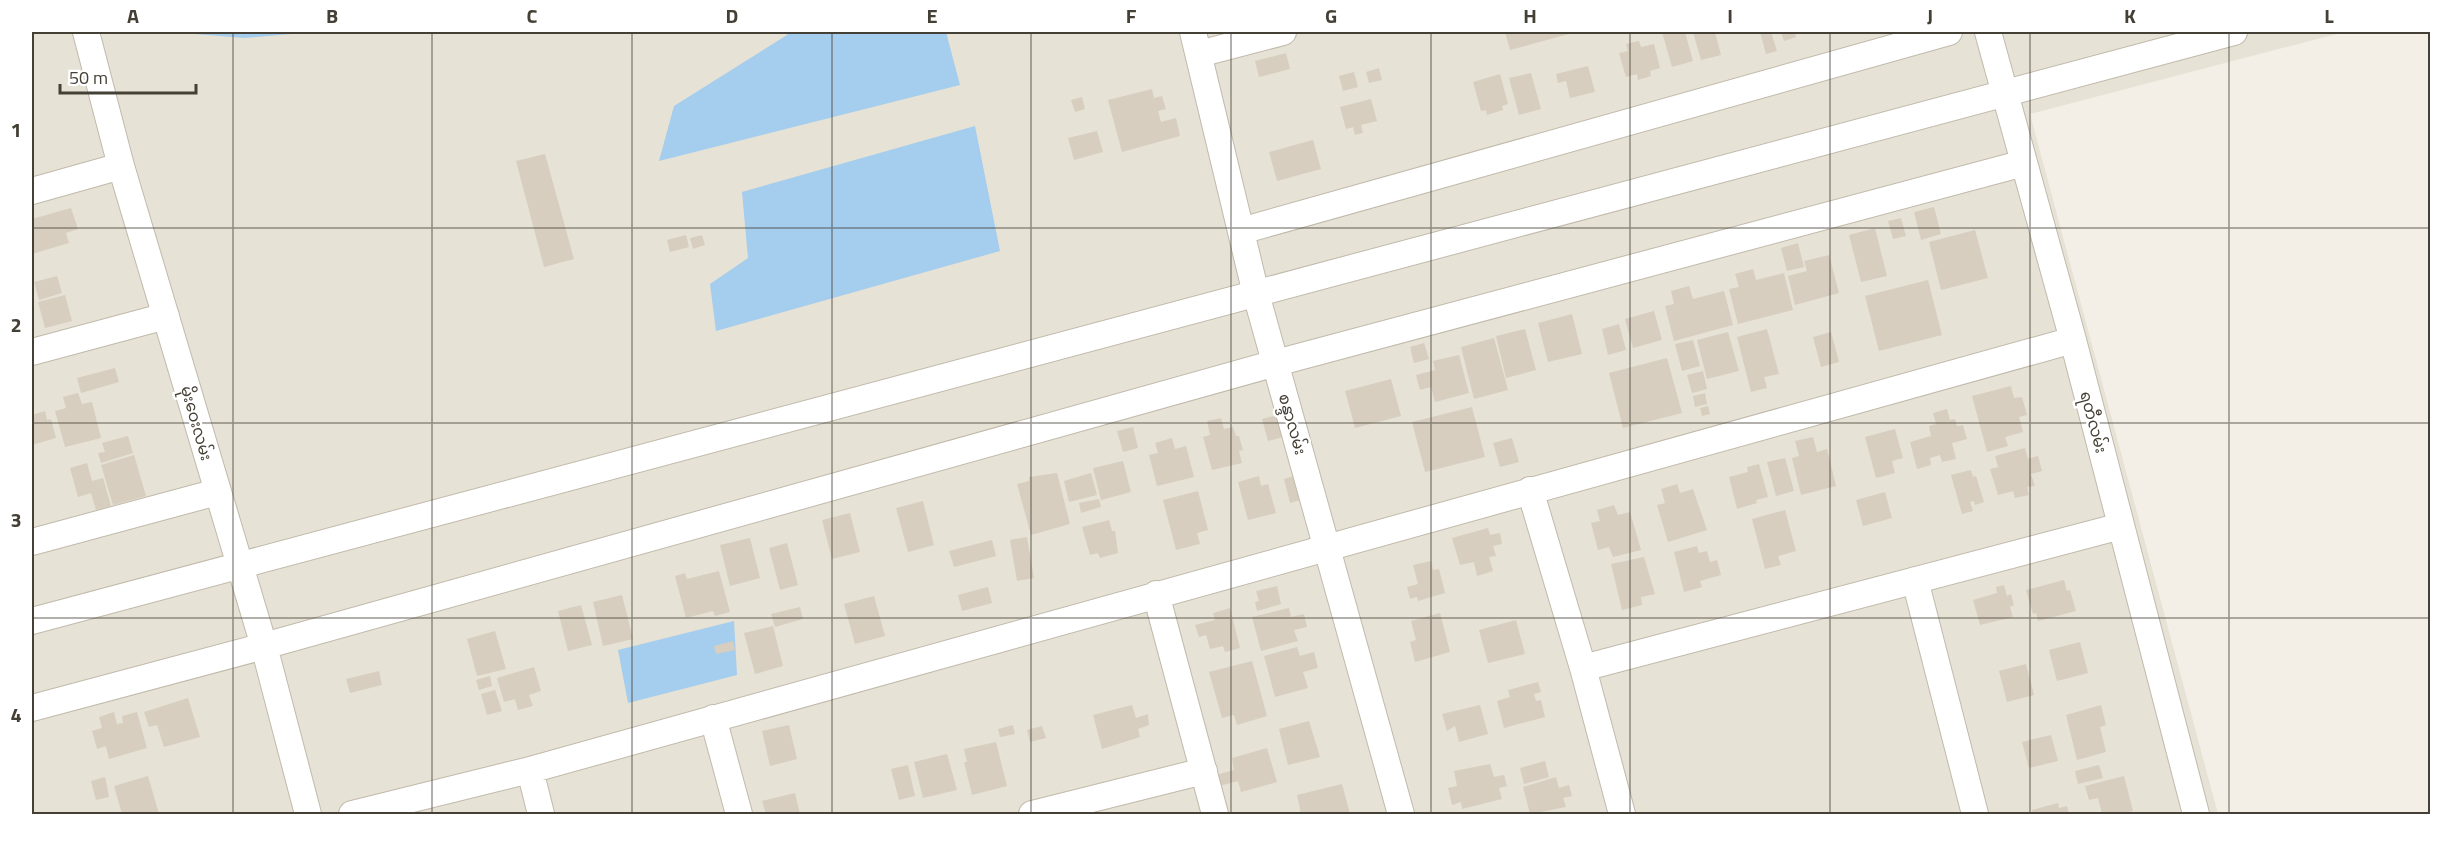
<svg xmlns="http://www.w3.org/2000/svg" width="2462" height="846" font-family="'Titillium Web','Noto Sans Myanmar',sans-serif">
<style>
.residential{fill:#e6e2d5}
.water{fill:#a4cdee}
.building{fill:#d7cebf}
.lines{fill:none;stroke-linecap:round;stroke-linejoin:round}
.minor-casing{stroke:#c1baac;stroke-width:28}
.minor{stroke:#fff;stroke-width:26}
.grid{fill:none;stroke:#454036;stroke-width:1.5;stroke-opacity:0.55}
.labels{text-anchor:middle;stroke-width:5;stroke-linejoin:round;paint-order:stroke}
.street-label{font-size:16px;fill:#454036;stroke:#fff}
.neatline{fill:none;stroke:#454036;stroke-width:2}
.grid-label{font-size:20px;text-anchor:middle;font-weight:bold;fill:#454036}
</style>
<rect width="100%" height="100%" fill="#f3efe6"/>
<path class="residential" d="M32,32H2344L2030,114L2218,814H32Z"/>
<path class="water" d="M170,32H314L245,38Z
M788,32H946L960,85L659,161L674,106L787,35Z
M975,126L1000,251L716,331L710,284L748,258L742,192Z
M734,621L737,675L628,703L618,650Z"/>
<path class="building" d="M1505,32H1576L1510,50Z
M1662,32H1685L1693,61L1672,67Z
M1693,32H1715L1721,55L1701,60Z
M1760,32H1771L1777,51L1766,54Z
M1781,32H1795L1796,37L1784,41Z
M1639,41L1641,47L1654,44L1660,68L1650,71L1651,76L1638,80L1637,74L1626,77L1619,53L1628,51L1626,44Z
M1286,53L1290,69L1259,77L1255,61Z
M1588,66L1595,92L1570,98L1566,81L1558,83L1556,74Z
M1379,68L1382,80L1369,83L1366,72Z
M1354,72L1358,87L1343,91L1339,76Z
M1531,73L1541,109L1519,115L1509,78Z
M1500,74L1508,104L1502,106L1503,110L1487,115L1486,110L1481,111L1473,82Z
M1152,89L1154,98L1162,96L1166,109L1158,111L1161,122L1176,118L1180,136L1122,152L1108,100Z
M1082,97L1085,109L1075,112L1071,100Z
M1371,99L1377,121L1361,125L1363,133L1355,135L1353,127L1346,129L1340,107Z
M1097,131L1103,152L1074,160L1068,138Z
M1313,140L1321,169L1277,181L1269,152Z
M545,154L574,259L544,267L516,161Z
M1934,207L1941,234L1921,240L1914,212Z
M71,208L78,229L66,233L69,243L32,254V219Z
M1901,218L1906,236L1893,239L1888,221Z
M1875,228L1887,276L1861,282L1849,235Z
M1975,230L1988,278L1941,290L1929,242Z
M686,235L689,247L670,252L667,240Z
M702,235L705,245L693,249L690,238Z
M1798,243L1804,267L1787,271L1781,248Z
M1829,255L1839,293L1795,305L1788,276L1807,271L1804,261Z
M1753,269L1756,280L1784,273L1793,310L1738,324L1729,289L1739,287L1735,274Z
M57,276L62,293L39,300L34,282Z
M1928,280L1942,335L1879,351L1865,296Z
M1689,286L1693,299L1724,291L1733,325L1674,341L1665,306L1674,304L1671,291Z
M65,295L72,321L45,328L38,302Z
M1654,311L1662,340L1633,348L1625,319Z
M1572,314L1582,354L1548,362L1538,323Z
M1619,324L1626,350L1608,355L1602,329Z
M1525,329L1536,370L1506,378L1496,336Z
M1767,329L1779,374L1764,377L1767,388L1751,392L1737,337Z
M1728,332L1739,371L1707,379L1697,340Z
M1831,332L1839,362L1821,367L1813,337Z
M1494,338L1508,390L1474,399L1461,347Z
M1693,340L1700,366L1682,371L1675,344Z
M1424,343L1429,359L1414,363L1410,347Z
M1459,355L1469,393L1435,402L1431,387L1420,390L1416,375L1435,370L1433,361Z
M1667,358L1682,413L1623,428L1609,373Z
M115,368L119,382L81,393L77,378Z
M1703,371L1707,389L1692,393L1687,375Z
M1391,379L1401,416L1355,428L1345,391Z
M2011,386L2014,398L2022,397L2027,415L2019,417L2023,432L2005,437L2008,446L1987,452L1972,396Z
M78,393L82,404L92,402L101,438L65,447L55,411L66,408L63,397Z
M1705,393L1707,404L1695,407L1693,396Z
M1708,406L1710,414L1702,416L1700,408Z
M1472,407L1485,457L1425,472L1412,422Z
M1947,409L1950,420L1955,419L1957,426L1963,425L1967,439L1952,443L1956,459L1942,462L1940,455L1930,458L1931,465L1917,469L1910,442L1931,436L1929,426L1936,424L1933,413Z
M45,411L47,420L51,419L56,438L32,445V415Z
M1281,414L1287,436L1268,441L1262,419Z
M1221,418L1224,429L1233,427L1236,436H1239L1243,450L1239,451L1242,463L1212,470L1203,437L1210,435L1207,421Z
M1133,427L1138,448L1123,452L1117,431Z
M1895,429L1903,458L1892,461L1895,473L1876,478L1865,437Z
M128,436L133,453L101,463L98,453L105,452L102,443Z
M1813,437L1817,452L1827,449L1836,486L1801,495L1792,458L1799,456L1795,441Z
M1172,438L1175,449L1186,446L1194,477L1157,486L1149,455L1158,453L1155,443Z
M1512,438L1519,462L1500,467L1493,443Z
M2025,448L2028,459L2038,456L2042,471L2031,474L2035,486L2027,487L2029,495L2015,498L2013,491L1998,495L1990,469L1998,467L1995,456Z
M134,455L146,496L113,505L101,465Z
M1785,458L1794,491L1776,496L1767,462Z
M1123,461L1131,492L1101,500L1093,468Z
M87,463L92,481L103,478L111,506L96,510L91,493L78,497L70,468Z
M1759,464L1768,497L1756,500L1757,503L1737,509L1729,477L1748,472L1747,467Z
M1971,470L1973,477L1976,476L1984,502L1975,505L1974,501L1970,502L1973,511L1962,514L1951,475Z
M1057,473L1070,524L1031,535L1017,484L1029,481V477Z
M1091,473L1097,495L1069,502L1064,481Z
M1301,474L1308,498L1290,503L1284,479Z
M1259,476L1261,486L1268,484L1276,513L1248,520L1238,482Z
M1677,484L1680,493L1693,489L1707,530L1668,542L1657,505L1665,503L1661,489Z
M1198,491L1208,530L1197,533L1200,544L1176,550L1163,500Z
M1885,492L1892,518L1863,526L1856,500Z
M1099,499L1101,507L1081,513L1079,503Z
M923,501L934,545L908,552L896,508Z
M1614,505L1618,515L1630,512L1641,550L1613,557L1609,547L1598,550L1591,523L1600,521L1597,510Z
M1785,510L1796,551L1778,556L1781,565L1765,569L1752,519Z
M850,513L860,552L832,559L822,520Z
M1109,520L1112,531H1115L1118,553L1100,558L1098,553L1090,555L1082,527Z
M1488,528L1490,535L1500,533L1502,544L1493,546L1496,556L1489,557L1493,571L1477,576L1474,562L1460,565L1452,538Z
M1027,537L1034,578L1017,581L1010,540Z
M750,538L760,578L730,586L720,545Z
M992,540L996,556L954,567L949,551Z
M787,543L798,585L780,590L769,548Z
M1697,546L1699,553L1707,551L1710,562L1717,560L1721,575L1700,581L1702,587L1684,592L1674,552Z
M1644,557L1655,594L1641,597L1642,605L1622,610L1611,564Z
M1431,561L1433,570L1439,569L1445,593L1418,601L1417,597L1410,599L1407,587L1418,584L1413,565Z
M719,571L730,612L715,616L713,611L686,618L675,576L685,573L687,579Z
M2064,580L2067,591L2070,590L2076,611L2038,621L2036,613L2033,614L2026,590Z
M2004,585L2007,596L2011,594L2014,605L2010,607L2013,617L1980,625L1973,600L1997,593L1996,587Z
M1277,586L1281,604L1257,611L1255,602L1259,601L1256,591Z
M988,587L992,603L962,611L958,595Z
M622,595L633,639L603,646L593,602Z
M874,596L885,636L855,644L844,604Z
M581,605L592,645L568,651L558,611Z
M800,607L803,619L775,627L771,614Z
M1230,608L1240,648L1225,652L1223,646L1210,649L1206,635L1199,637L1195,625L1215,620L1213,613Z
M1289,608L1291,617L1304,614L1307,627L1294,630L1298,641L1261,651L1252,617Z
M1440,613L1450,652L1415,662L1410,642L1416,640L1411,621Z
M1516,620L1525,654L1488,663L1479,630Z
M773,626L783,666L755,674L744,633Z
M495,631L506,669L477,676L467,639Z
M733,641L735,650L716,654L714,646Z
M2080,642L2088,673L2057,681L2049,650Z
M1297,647L1300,656L1314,652L1318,668L1303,672L1308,688L1275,697L1264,656Z
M1252,661L1267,716L1237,725L1234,715L1222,718L1209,672Z
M2026,664L2034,695L2007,702L1999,671Z
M534,667L541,691L529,695L533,706L518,710L515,699L504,702L497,678Z
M379,671L382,685L350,693L346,679Z
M490,676L492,686L479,690L476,680Z
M1538,682L1541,692L1534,694L1536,701L1541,700L1545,717L1504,728L1497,701L1510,697L1508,690Z
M495,690L502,711L487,715L481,694Z
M188,698L200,737L164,747L157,725L149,727L144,712Z
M1132,705L1136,718L1148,714L1149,725L1138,729L1140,737L1102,749L1093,715Z
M1480,705L1488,734L1459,742L1455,726L1447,731L1442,714Z
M2101,705L2106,725L2100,727L2106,752L2077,760L2066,715Z
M114,712L117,724L123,723L122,716L137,712L147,748L109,759L106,746L97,749L92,731L102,728L99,717Z
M1309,721L1320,757L1288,765L1279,729Z
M789,725L797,759L770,766L762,731Z
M1013,725L1015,734L1000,737L998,729Z
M1042,726L1046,738L1030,742L1027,730Z
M2051,735L2058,761L2029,768L2022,742Z
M996,742L1007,786L972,795L964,762H967L964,749Z
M1267,748L1277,782L1241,792L1238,781L1219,786L1216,775L1234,770L1232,758Z
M947,754L957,790L923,798L914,762Z
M1545,761L1549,777L1524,784L1520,768Z
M1490,764L1494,777L1504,775L1507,786L1499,788L1502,799L1462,809L1461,802L1452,805L1448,788L1457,786L1454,771Z
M908,765L915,796L899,800L891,769Z
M2099,765L2103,778L2078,784L2075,771Z
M148,776L159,814H122L114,786Z
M2124,776L2133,811L2118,814H2102L2098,798L2089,800L2085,786Z
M105,777L109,797L96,800L91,781Z
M1556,777L1559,788L1569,785L1572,796L1563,798L1566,807L1530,814L1523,787Z
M1342,784L1350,814H1301L1297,795Z
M795,793L800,814H766L762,801Z
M2058,803L2059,808L2067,806L2069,814H2033L2032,810Z"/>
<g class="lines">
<g class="minor-casing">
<path id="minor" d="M86,32L121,166L264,646L308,814
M1193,32L1256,294L1401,814
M1988,32L2073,340L2196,814
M1199,54L1283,32
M32,191L121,166
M1241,231L1949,32
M32,352L166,316
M1530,490L1583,668L1622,814
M32,542L217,492
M1915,580L1975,814
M1156,594L1215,814
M32,621L2234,32
M1583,668L2121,526
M32,708L264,646L1276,363L2024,163
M713,718L739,814
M530,770L541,814
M352,814L530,770L2073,340
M1032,814L1204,771"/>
</g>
<use href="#minor" class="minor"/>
</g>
<path class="grid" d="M233,32V814M432,32V814M632,32V814M832,32V814M1031,32V814M1231,32V814M1431,32V814M1630,32V814M1830,32V814M2030,32V814M2229,32V814M32,228H2430M32,423H2430M32,618H2430"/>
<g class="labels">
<g class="street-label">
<text transform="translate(2094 422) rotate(75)" y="6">ရတီလမ်း</text>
<text transform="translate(197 423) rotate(74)" y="6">မိုးဝေးလမ်း</text>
<text transform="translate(1293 424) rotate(74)" y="6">စန္ဒာလမ်း</text>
</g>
</g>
<rect width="2462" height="846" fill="none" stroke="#ffffff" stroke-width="66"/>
<path d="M60 84v9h136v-9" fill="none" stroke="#454036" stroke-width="3"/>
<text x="69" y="84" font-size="18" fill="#454036" stroke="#ffffff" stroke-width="4.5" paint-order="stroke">50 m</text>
<rect x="33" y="33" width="2396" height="780" class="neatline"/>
<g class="grid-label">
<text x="133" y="23">A</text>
<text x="332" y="23">B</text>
<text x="532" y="23">C</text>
<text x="732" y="23">D</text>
<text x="932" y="23">E</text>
<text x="1131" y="23">F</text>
<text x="1331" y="23">G</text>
<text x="1530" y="23">H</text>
<text x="1730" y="23">I</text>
<text x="1930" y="23">J</text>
<text x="2130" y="23">K</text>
<text x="2329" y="23">L</text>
<text x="16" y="137">1</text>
<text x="16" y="332">2</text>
<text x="16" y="527">3</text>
<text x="16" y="722">4</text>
</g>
</svg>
